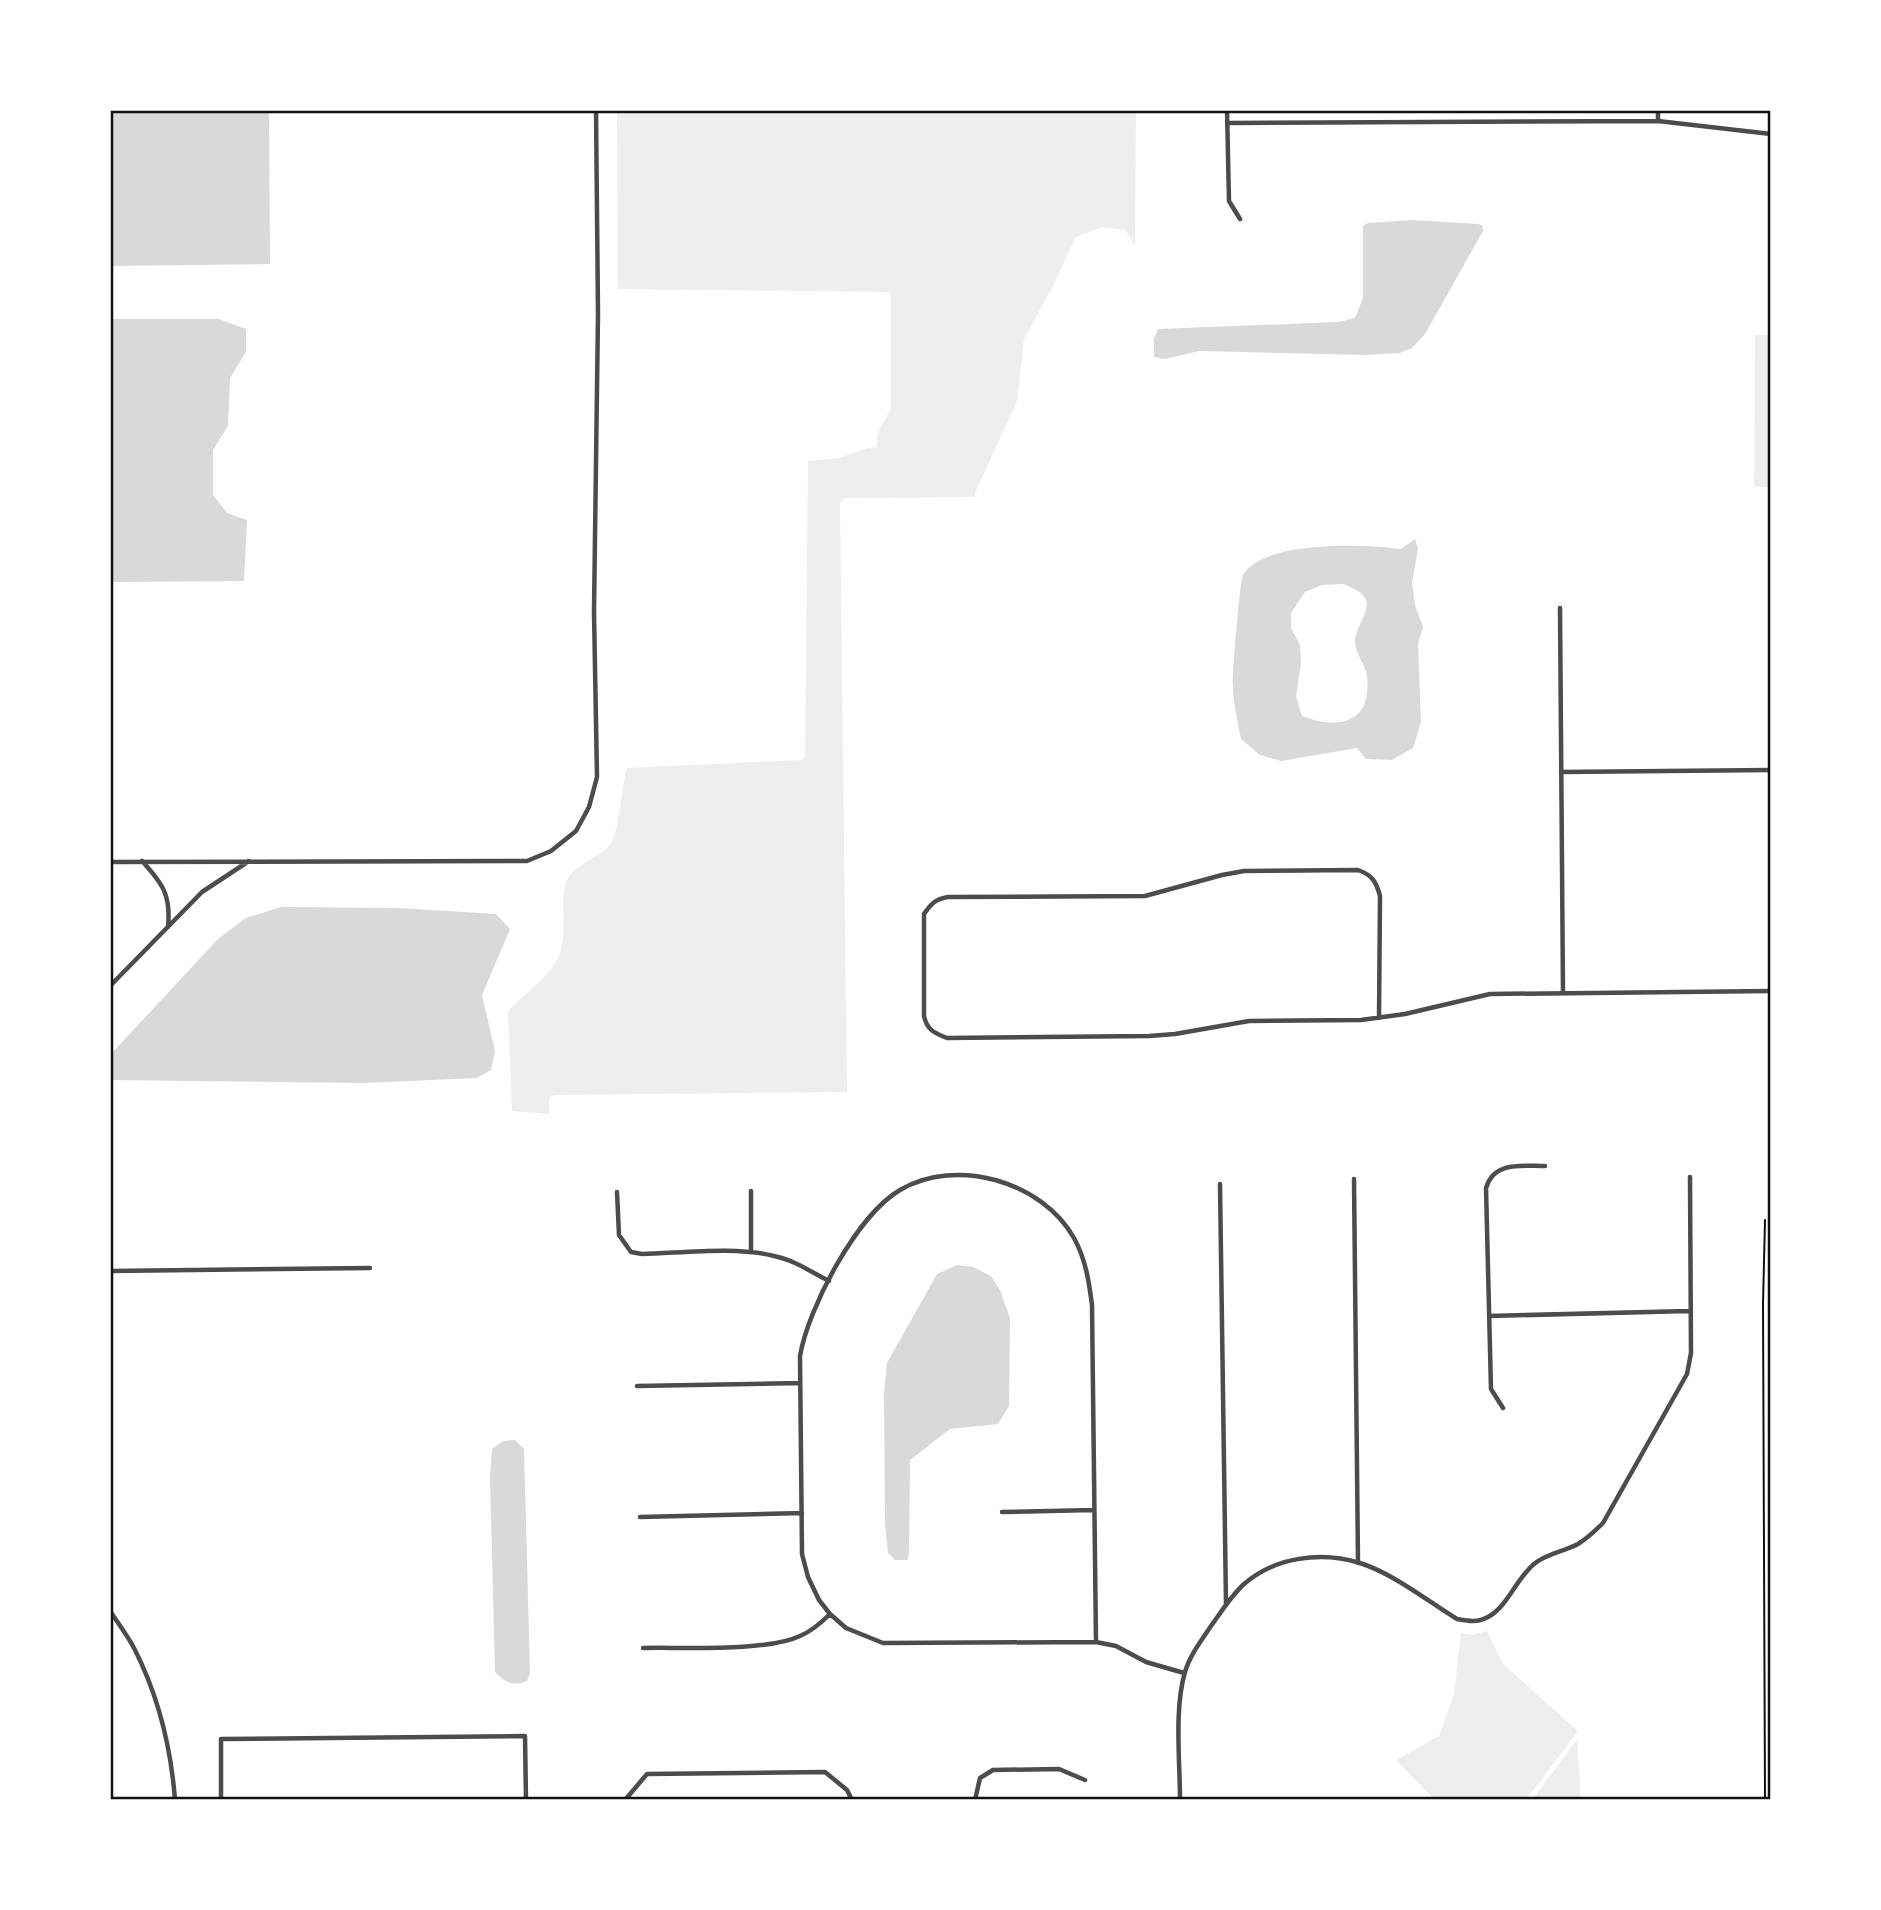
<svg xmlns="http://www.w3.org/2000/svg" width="1881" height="1910" font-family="Helvetica,sans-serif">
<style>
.green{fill:#eee}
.water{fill:#d9d9d9;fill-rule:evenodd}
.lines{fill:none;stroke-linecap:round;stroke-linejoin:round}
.path{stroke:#111;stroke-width:2}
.minor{stroke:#4c4c4c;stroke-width:4.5}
.neatline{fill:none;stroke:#111;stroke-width:2.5}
</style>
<rect width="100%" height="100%" fill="#fff"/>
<path class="green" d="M617,110H1136L1135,245L1125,230L1102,227L1076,237L1053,286L1024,339L1017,401L975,493V497L845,498L840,503L847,1092L554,1095L549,1098V1114L512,1111L508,1011C524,994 550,977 559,955C568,933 560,907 565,885C570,866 597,859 609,846C620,833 621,785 627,768L801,760L805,757L808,461L839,458L868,448L877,447V435L891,408V296L889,292L618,289Z
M1755,335H1771V487H1754Z
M1487,1631L1503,1664L1578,1731L1526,1800H1435L1396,1760L1439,1736L1454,1694L1461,1633L1472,1635Z
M1577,1740L1581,1800H1532Z"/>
<path class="water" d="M110,110H269L270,264L110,266Z
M1413,220L1478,224L1482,225L1483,231L1425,334L1412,348L1400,353L1366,355L1199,351L1165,359L1154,357V339L1158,329L1338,322L1355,318L1363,298V226L1368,223Z
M110,319H219L246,329V352L230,378L228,426L213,450V495L227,513L247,520L244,581L110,582Z
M1415,539L1418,548L1412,583L1415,605L1423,627L1418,644L1421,722L1413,748L1392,760L1366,759L1357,748L1281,761L1260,755L1241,739C1238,722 1233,704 1233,687C1232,675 1240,580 1243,575C1264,540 1364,544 1401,549ZM1344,584C1351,588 1363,591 1366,600C1370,612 1355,628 1355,641C1355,655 1366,664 1367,677C1372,724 1338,730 1302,716L1296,696L1301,664L1300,645L1291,628V613L1305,592L1322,585Z
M281,907L399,908L496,914L510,929L482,995L495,1051L491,1070L477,1078L363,1083L110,1080V1055L218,939L246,918Z
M957,1265L973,1267L991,1276L1000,1290L1010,1318L1009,1406L998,1424L950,1429L910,1460L909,1552L908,1560H895L888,1553L885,1524L884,1393L887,1363L937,1274Z
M515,1440L524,1449L530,1673L527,1681C512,1687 505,1682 495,1672L490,1477L492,1449L503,1441Z"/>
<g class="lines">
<path class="path" d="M1765,1800L1763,1304L1765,1220"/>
<path class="minor" d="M1227,110L1229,201L1240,219
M1658,121V110
M1227,123L1658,121L1771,134
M1560,608L1563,993
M1561,772L1771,770
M142,861C163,884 171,895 168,927
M110,862L527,861L551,851L576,831L589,807L597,777L594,612L598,314L596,110
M110,986L202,892L249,861
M1379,1018L1380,896C1376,881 1372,875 1358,870L1244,871L1222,875L1145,896L948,897C935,899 931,904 924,914V1016C927,1030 934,1033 947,1038L1149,1036L1175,1034L1249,1021L1361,1020L1405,1014L1490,994L1771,991
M1354,1179L1358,1563
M1220,1184L1226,1604
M751,1191V1252
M617,1192L619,1235L631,1252L642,1254C682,1253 736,1246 774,1256C794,1260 811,1272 829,1281
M110,1271L370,1268
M1489,1316L1689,1311
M637,1386L800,1383
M1503,1408L1491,1389L1486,1188C1494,1161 1522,1166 1545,1166
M1002,1512L1094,1510
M640,1517L802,1513
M110,1611C118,1623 127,1635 134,1648C158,1695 171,1748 175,1800
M1096,1642L1092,1305C1089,1282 1086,1260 1074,1238C1042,1181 956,1157 900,1190C857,1215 808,1308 800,1356L802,1554L808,1577L819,1600L830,1614L846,1628L883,1643L1096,1642L1116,1646L1146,1662L1184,1673
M643,1648C683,1647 766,1652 800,1636C812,1631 821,1623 830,1614
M221,1800V1739L525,1736L526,1800
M625,1800L647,1774L825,1772L847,1790L852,1800
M975,1800L980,1778L993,1770L1059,1769L1085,1780
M1180,1800C1180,1761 1174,1709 1185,1672C1190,1655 1201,1641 1211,1626C1221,1612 1231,1596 1244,1584C1275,1557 1321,1551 1360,1563C1394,1574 1426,1600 1457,1619C1468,1621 1477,1623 1488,1617C1508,1606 1516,1579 1534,1564C1547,1553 1563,1552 1578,1544C1588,1538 1595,1531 1603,1523L1687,1374L1691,1353L1690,1177"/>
</g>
<rect width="1881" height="1910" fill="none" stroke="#ffffff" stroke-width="224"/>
<rect x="112" y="112" width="1657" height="1686" class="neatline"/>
</svg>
